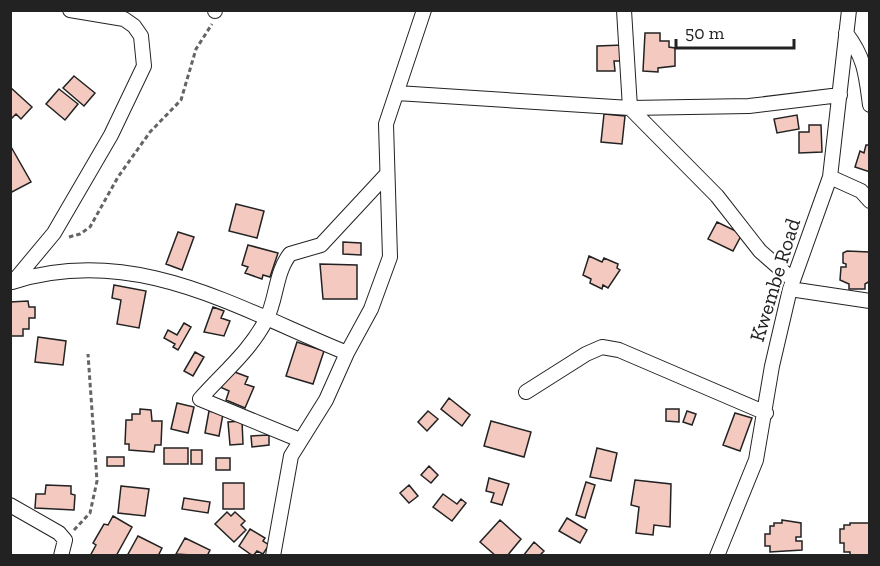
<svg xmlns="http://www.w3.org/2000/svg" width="880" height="566" font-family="'Zilla Slab',serif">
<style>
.building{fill:#f3c9c0;stroke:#222;stroke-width:1.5}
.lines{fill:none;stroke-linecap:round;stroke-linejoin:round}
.minor-casing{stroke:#222;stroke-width:16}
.path{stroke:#646464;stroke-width:3;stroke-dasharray:4.5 3;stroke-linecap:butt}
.minor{stroke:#fff;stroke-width:14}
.labels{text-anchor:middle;stroke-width:4.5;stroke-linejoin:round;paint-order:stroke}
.street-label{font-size:21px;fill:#222;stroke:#fff}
</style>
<rect width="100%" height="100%" fill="#fff"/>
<path class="building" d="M645,33H660V41H669V47L675,48V66L658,68V72L643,71Z
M623,45V61H614L615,71H597V46Z
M74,76L95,93L84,106L63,88Z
M10,87L32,107L21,119L16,114L10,120Z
M59,89L78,104L65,120L46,104Z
M604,114L625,116L622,144L601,142Z
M797,115L799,129L777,133L774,119Z
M809,125H821L822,152L799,153V132H809Z
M10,145L31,182L10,193Z
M866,145H870V172L855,167L860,151L864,153Z
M236,204L264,211L257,238L229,231Z
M717,222L742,234L733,251L708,239Z
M178,232L194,237L182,270L166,264Z
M343,242L361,243V255L343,254Z
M248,245L278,253L270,277L263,275L262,279L245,273L248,267L242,265Z
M847,251L869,252L870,281L865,284V289H849V284L840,280L841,267H846V264L843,263V253Z
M589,256L602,262L604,258L618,264L617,268L620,270L608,288L603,285L602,289L590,283L591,279L583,275Z
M320,264L357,265V299H323Z
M114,285L146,291L139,328L117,324L121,300L112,298Z
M28,301L29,307H35V318H29V329H23V336H10V302Z
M213,307L224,311L221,318L230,321L224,336L204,332Z
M184,323L191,327L178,350L173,347L175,344L164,338L168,330L177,335Z
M38,337L66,341L63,365L35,362Z
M297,342L324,351L313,384L286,376Z
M195,352L204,357L193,376L184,371Z
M232,371L248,377L245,384L254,387L245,408L226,400L229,391L220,387Z
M449,398L470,415L462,426L441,409Z
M177,403L194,407L188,433L171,429Z
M140,409L151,410L152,421H162L161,445H155L154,452L129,450V444H125L126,420H132V414H140Z
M666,409H679V422L666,421Z
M209,411L223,414L219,436L205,433Z
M428,411L438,419L427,431L418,422Z
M687,411L696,414L692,425L683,422Z
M735,413L752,418L740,451L723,445Z
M242,421L243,444L230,445L228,422Z
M491,421L531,432L524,457L484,446Z
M269,435V445L252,447L251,436Z
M164,448H188V464H164Z
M597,448L617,453L611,481L590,477Z
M191,450H202V464H191Z
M107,457H124V466H107Z
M216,458H230V470H216Z
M429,466L438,475L431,483L421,475Z
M489,478L509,484L502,505L491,502L494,493L486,491Z
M635,480L671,484L670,527L654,525L653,535L636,533L639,507L631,505Z
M586,482L595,485L585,518L576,515Z
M223,483H244V509H223Z
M46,485L71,486V494L75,495L74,510L35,508L36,494H45Z
M409,485L418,496L409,503L400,493Z
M121,486L149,489L145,516L118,513Z
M443,494L457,504L461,499L466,503L452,521L433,507Z
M184,498L210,502L208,513L182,509Z
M227,512L231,516L235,512L245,521L241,525L246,530L234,542L215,524Z
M113,516L132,527L116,556H90L96,545L93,543L104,524L108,525Z
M567,518L587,530L580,543L559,531Z
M500,520L521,539L507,556H496L480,542Z
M782,520L801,523V537H796V541H802V550L770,552V546H765V534H770V526H774V523H782Z
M850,523H870V556H850V552H844V543H840V529H844V525H850Z
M250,529L265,538L263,541L269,545L263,554L257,551L253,556L239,546Z
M138,536L162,548L158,556H127Z
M185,538L210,550L207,556L176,554Z
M534,542L544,551L539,556H523Z"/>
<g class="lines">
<g class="minor-casing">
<path id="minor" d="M215,10V11
M624,10L630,108L717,196L760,251L793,280
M846,33C865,58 866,75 870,105
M397,93L630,108L749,106L840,95
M830,177L861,191L870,201
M14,281L54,233L111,135L144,66L141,36L134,26L124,19L70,10
M12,282C135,243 238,309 347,353
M790,289L870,301
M526,392L586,354L602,347L619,350L766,413
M300,440L200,399C223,373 250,351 266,320C277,299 275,273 290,254L321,245L387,174
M10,505L59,533L65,540L61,556
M273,556L291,456L326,400L347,353L371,309L390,257L386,124L424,10
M717,556L756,460L772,366L790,289L830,177L849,10"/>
</g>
<path class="path" d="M69,237L80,234L90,227L118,177L150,132L181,100L196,49L212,24
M74,530L90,513L97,481L88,354"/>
<use href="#minor" class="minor"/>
</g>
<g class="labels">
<g class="street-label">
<text transform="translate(775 280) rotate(-73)" y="7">Kwembe Road</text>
</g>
</g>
<rect width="880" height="566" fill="none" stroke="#222222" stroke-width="24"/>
<path d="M676 39v9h118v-9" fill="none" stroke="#222222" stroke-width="3"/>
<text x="685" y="39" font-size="18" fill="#222222" stroke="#ffffff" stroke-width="4.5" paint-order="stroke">50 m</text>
</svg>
